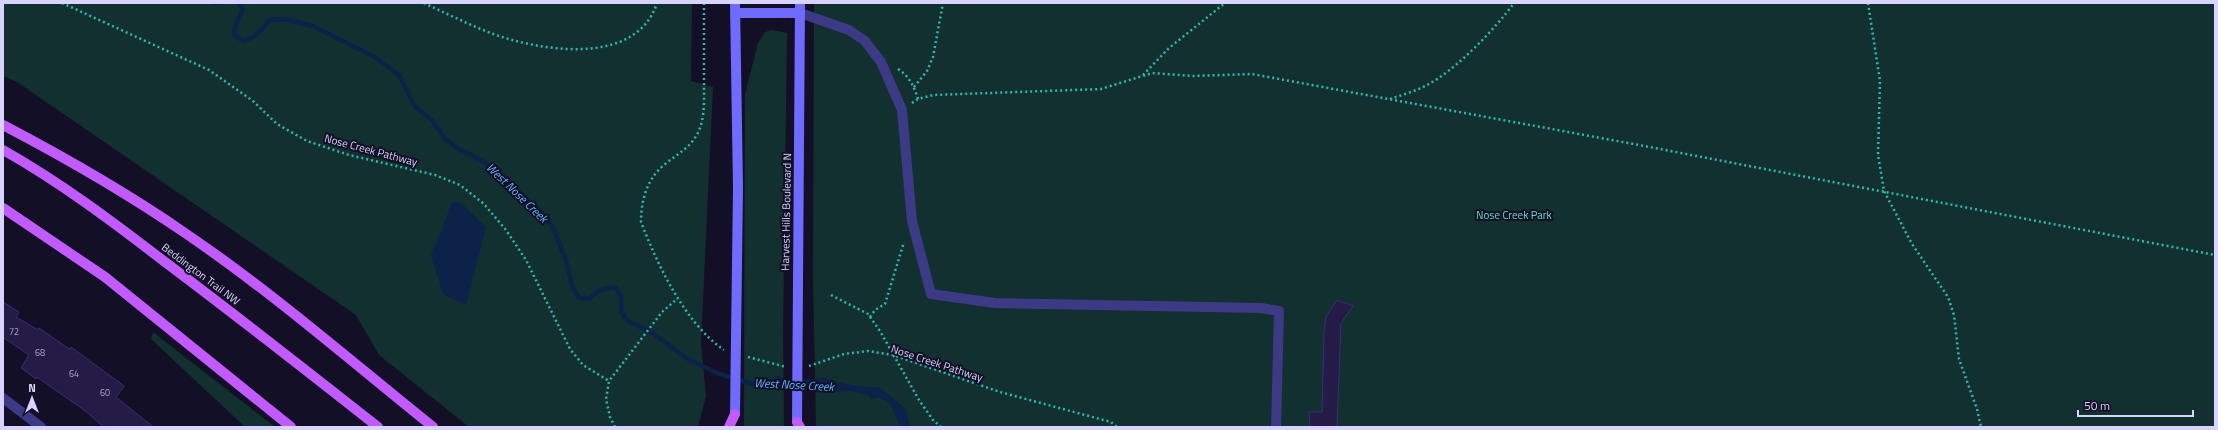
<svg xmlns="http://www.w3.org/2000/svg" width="2218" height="430" font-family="'Titillium Web',sans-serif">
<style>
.green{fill:#12302f}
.water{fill:#0c2248}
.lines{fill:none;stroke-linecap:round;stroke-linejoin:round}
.stream{stroke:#0c2248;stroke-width:4.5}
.building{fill:#241b47;stroke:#3b2d73}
.path{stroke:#2fb8b0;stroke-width:2.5;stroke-dasharray:2 3;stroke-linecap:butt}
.minor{stroke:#3d3a85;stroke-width:10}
.secondary{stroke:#6f6bff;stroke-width:10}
.primary{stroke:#c25bff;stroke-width:10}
.labels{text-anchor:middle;stroke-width:4;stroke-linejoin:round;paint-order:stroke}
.number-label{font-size:9px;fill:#aca6d1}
.street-label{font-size:11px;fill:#d9d4ff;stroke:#130f26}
.park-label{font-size:11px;fill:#5fe0c0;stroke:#130f26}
.water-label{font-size:12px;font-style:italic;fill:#62b6ff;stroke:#130f26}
</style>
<rect width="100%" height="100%" fill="#130f26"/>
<path class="green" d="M3,3H692L691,81L713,87L701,343L706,396L698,427H469L379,355L356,315L17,82L3,76Z
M814,3H2215V427H816L813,279Z
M772,30L787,33L783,331L784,427H744L745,94L758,43L765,32Z
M153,332L275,427H245L151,339Z"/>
<path class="water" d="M453,201L462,204L486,227L466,305L443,294L431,255Z
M778,376C789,384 812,378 825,378C829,382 871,389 879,387L906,409L910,427H900L891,405L879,397L871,399L868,395L850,391L827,392L779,385L770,390V379Z"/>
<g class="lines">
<path class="stream" d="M214,3H221
M238,3L243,9L235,27L234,35L244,41L255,36L270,20L285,19L313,26L375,57L399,75L415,107L432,120L444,138L457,148L483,161L537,208L553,228L566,260L572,286L579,298L589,299C597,291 604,287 616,288L621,296V312L627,320L654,334L686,358L717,373L752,384H776"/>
</g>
<path class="building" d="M1337,300L1353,306L1341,323L1337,427H1310L1309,412H1322L1324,333L1326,317Z
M3,302L19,312L16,317L38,330L39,328L69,349L71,347L124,386L116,397L153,427H104L84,410L37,377L36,379L21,368L29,355L4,338L3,339Z"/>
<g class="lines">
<path class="path" d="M62,3L209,70L253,101L277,124L307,141L349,155L435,175L460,185L484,204L506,230L526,260L570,349L583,365L609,381
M424,3C445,13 466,23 488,32C537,51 636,68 657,3
M704,3C704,30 704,56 704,83C704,97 705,114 700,128C693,147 678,153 664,165C647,179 641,200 641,222C658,266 685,323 724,350
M1868,3L1880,81L1878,155L1884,191L1912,244L1948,297L1954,315L1959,359L1977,409L1981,427
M898,69C909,76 914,86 918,99
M1143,75L1169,48L1225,3
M914,87L927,71L933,57L943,3
M1390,99C1402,95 1416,91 1427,85C1456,70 1495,29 1514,3
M912,103L918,99L933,95L1101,89L1152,73L1193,76L1252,74L1639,145L2215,255
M831,295L868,314L880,331L919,400L933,420L941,427
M870,317L875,310L885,304L904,242
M748,357L786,367
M809,366L844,354L868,351L893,355L1000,392L1111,422L1117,427
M615,427L610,417L606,399L609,381L662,312L677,299"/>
<path class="minor" d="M800,13L849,30L865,41L881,62L902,110L912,221L931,294L995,303L1261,308L1279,311L1276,427
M3,398L41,427"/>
<path class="secondary" d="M735,13H800
M735,414L738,188L735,3
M797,422L800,3"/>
<path class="primary" d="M3,125C66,158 127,193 185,233C272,292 352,362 433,427
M3,150C60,182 113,222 165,262C237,316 307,371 378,427
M3,208L105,277L291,427
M797,422L800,427
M729,427L735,414"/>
</g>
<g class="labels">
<g class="number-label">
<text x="14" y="335">72</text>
<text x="40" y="356">68</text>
<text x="74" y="377">64</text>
<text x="105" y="396">60</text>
</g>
<g class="street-label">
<text transform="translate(371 150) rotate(15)" y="4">Nose Creek Pathway</text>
<text transform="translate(786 212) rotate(-89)" y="4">Harvest Hills Boulevard N</text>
<text transform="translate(201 274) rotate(37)" y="4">Beddington Trail NW</text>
<text transform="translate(937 363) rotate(18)" y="4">Nose Creek Pathway</text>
</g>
<g class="park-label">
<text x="1514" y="219">Nose Creek Park</text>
</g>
<g class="water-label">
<text transform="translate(517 193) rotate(44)" y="4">West Nose Creek</text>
<text transform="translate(794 385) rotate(3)" y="4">West Nose Creek</text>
</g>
</g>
<rect width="2218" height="430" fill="none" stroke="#d9d4ff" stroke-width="8"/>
<g transform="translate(32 398)" stroke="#130f26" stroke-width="3" paint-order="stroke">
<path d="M0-3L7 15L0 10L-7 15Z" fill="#d9d4ff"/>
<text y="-6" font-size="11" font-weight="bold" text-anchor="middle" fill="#d9d4ff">N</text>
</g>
<path d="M2078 410v6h115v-6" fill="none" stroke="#d9d4ff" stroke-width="2"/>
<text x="2084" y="410" font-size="12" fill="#d9d4ff" stroke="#130f26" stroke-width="3" paint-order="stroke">50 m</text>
</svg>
